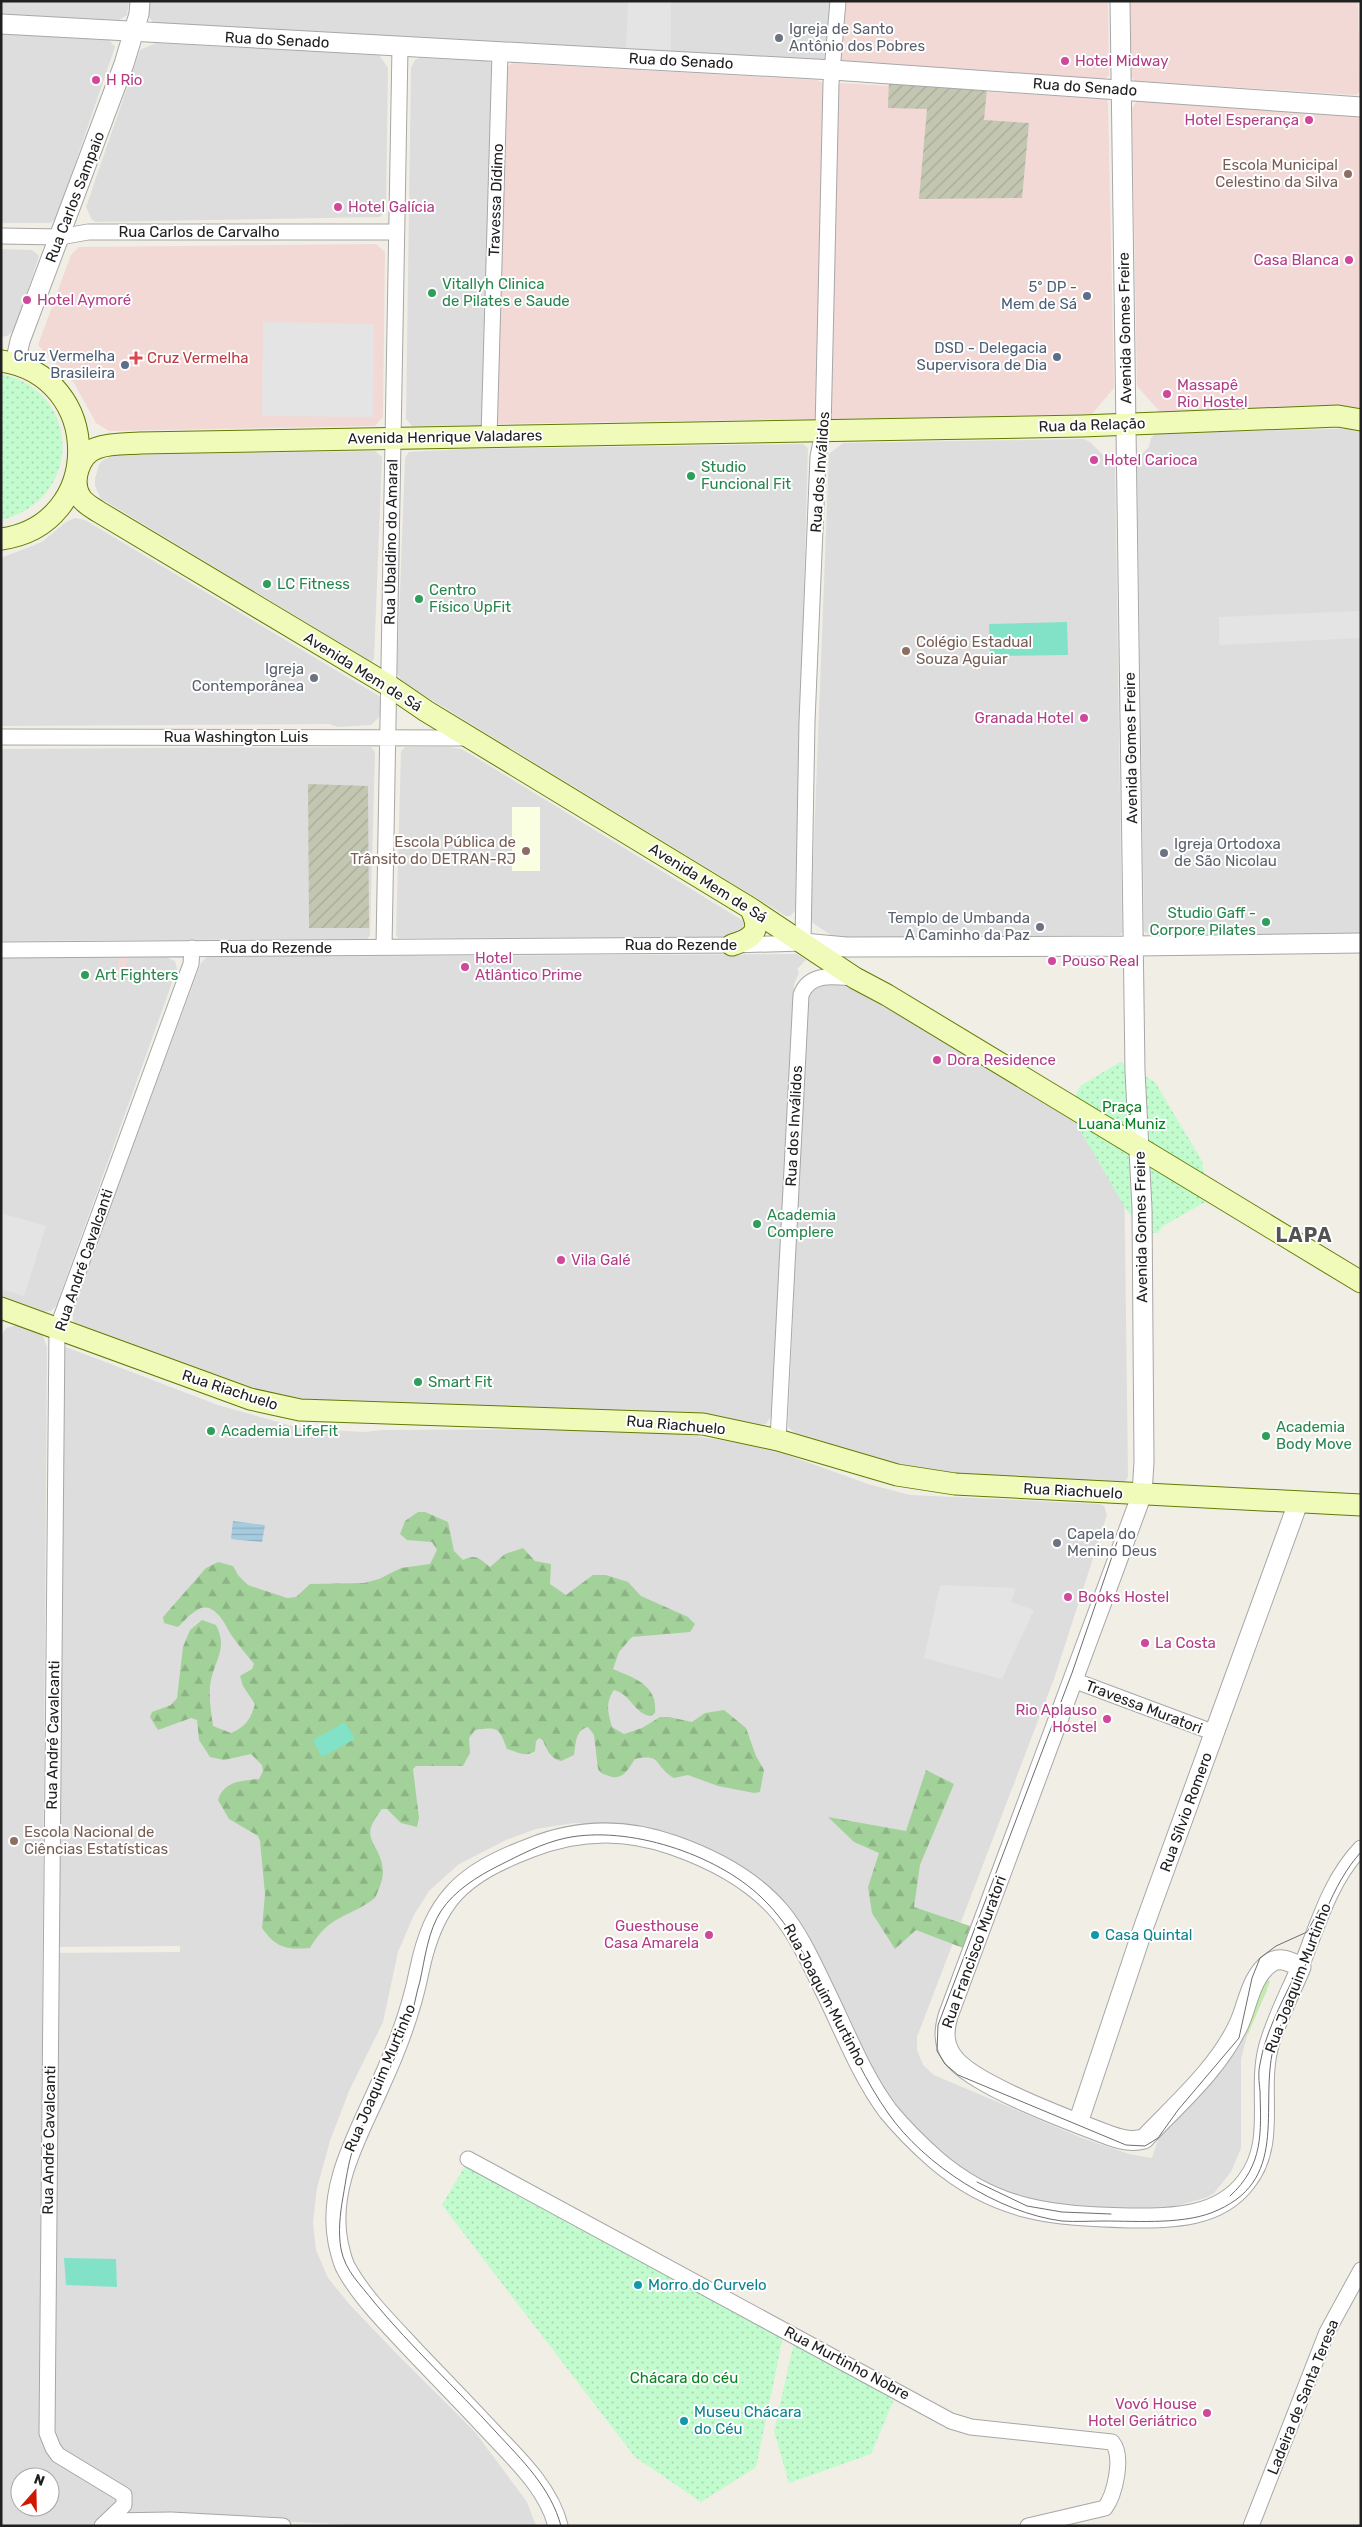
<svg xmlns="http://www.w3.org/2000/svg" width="1362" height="2527" font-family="Rubik,sans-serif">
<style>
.residential{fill:#dedddd;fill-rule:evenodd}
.commercial{fill:#f2d9d5}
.education{fill:#fbffe1}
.construction{fill:url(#construction-furrows)}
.forest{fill:url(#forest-firs)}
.park{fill:url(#park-dots)}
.garden{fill:#c3ecab}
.pitch{fill:#82e2c8}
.parking{fill:#e4e4e4}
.water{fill:url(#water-rules)}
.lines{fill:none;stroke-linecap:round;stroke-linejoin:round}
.minor-casing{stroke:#a7a7a7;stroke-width:17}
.tertiary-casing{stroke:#a7a7a7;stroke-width:21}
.secondary-casing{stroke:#617c02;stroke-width:23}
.minor{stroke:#fff;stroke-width:15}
.tertiary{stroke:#fff;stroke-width:19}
.secondary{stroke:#f0fbb9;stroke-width:21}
.tram{stroke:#6e6e6e;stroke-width:1}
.worship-dot{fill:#6b7280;stroke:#fff;stroke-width:2}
.hotel-dot{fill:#d1479c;stroke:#fff;stroke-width:2}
.education-dot{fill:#8d6e63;stroke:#fff;stroke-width:2}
.leisure-dot{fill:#2e9e5b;stroke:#fff;stroke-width:2}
.service-dot{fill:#5c6f8a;stroke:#fff;stroke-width:2}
.health-dot{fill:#e0444e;stroke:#fff;stroke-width:2}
.culture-dot{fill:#0f9aa8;stroke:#fff;stroke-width:2}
.labels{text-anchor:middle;stroke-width:4;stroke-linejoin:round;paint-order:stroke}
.worship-label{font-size:15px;fill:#5b616d;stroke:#fff;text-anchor:start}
.street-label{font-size:15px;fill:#202020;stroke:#fff}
.hotel-label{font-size:15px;fill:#b23c85;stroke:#fff;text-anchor:start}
.education-label{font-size:15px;fill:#785e54;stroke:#fff;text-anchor:end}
.leisure-label{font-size:15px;fill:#27864d;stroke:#fff;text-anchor:start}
.service-label{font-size:15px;fill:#4e5e75;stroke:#fff;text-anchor:end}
.health-label{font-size:15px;fill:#be3a42;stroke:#fff;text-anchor:start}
.park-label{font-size:15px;fill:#088321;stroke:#fff}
.culture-label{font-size:15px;fill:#0d838f;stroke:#fff;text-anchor:start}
.district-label{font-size:20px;font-weight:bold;letter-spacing:1px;fill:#535353;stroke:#fff}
</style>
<defs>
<pattern id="construction-furrows" width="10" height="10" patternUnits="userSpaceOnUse" patternTransform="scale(1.25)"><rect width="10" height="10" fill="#c3c6b1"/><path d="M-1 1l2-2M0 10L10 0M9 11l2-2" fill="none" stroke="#a7aa98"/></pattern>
<pattern id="forest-firs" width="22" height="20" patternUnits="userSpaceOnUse" patternTransform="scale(1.25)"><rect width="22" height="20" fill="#a3d19a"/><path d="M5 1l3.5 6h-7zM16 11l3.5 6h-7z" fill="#8cb384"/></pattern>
<pattern id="park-dots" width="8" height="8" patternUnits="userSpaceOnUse" patternTransform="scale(1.25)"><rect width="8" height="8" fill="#c2fbce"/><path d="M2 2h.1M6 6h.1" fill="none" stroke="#a6d7b1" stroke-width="1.8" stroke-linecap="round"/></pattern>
<pattern id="water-rules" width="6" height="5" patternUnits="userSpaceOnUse" patternTransform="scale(1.25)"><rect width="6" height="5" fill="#a5cbdf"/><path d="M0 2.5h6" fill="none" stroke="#8eaebf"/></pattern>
</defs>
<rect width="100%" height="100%" fill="#f1eee6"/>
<path class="residential" d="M1,1H129L127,15L119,20L1,15Z
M148,1H831L827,63L158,23L153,22L147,14Z
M1,34L109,40L115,47L63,199L56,219L50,223H1Z
M156,43L379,55L388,68L386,211L380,217L96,222L92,220L86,207L140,50Z
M419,58L489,61L493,65L482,425L412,426L406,419L411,68L415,60Z
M1,249L32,250L39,256L15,329L7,336L1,337Z
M1361,428V934H1148L1144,931L1137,459L1149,447L1151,438L1155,434Z
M1084,439L1090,442L1115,467L1122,932L1120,935L835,938L813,923L811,917L829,454L843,443Z
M803,444L808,448L795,911L790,916H786L417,691L401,680L397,673L405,458L409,452L466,449Z
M375,451L382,457L374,659L372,662L105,501L101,499L95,486V479L99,465L103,460L116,455Z
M75,518L85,520L379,696L382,699L380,716L371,725L338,727L329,724L1,726V558L42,542L66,522Z
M371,747L375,752L370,935L367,939L1,941V749Z
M405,747H450L462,749L745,922L746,926L740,937L398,938L396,935L401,751Z
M797,954L806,960L797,969L799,972L794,985L772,1415L766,1424L762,1425L717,1416L273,1399L76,1326L73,1321V1309L144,1116L201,963L207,957Z
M163,956L175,961L177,969L56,1306L51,1311L42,1312L1,1300V958Z
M845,981L1119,1148L1124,1162L1128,1477L1123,1485L976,1482L894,1465L795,1433L788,1427L807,1000L810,992L824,983Z
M17,1325L37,1331L43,1336L47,1347L40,2315L44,2375L49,1953L180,1952V1946L52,1947L47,1867L49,1366L50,1358L61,1348L66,1347L218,1405L299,1428L363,1432L383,1430L613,1429L669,1432L765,1447L868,1484L910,1495L1100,1504L1104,1506L1107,1515L1054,1679L917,2037V2050L923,2065L934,2075L1082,2138L1129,2154L1152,2158L1158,2140L1157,2134L1268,1978L1267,1991L1248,2032L1241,2059V2148L1231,2172L1214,2193L1205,2198L1164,2209L1066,2208L1005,2197L902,2131L797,1947L751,1890L619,1825L574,1823L536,1829L506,1840L459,1864L429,1891L414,1915L398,1952L383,2022L349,2091L330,2141L317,2188L313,2222L316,2250L328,2278L350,2305L394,2351L475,2432L527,2502L536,2526H376L232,2519L103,2526H1V1336L6,1328ZM20,2477H50V2507H20Z"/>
<path class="commercial" d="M843,1H1108L1109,75L1105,79L843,64L840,61Z
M1130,1H1358L1360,91L1356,95L1135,81L1131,77Z
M512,63L817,80L824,84L816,417L813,419L496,424L506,68Z
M841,83L1105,99L1108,101L1114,388L1092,414L828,419L837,85Z
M1137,101L1355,114L1361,118V409L1161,413L1137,386L1132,108Z
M376,244L385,252L383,417L375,426L109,431L96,423L74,383L38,345L71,255L79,247Z
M130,954L124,970L126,973L116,976L120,955Z"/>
<path class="education" d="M512,807H540V871H512Z"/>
<path class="construction" d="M889,80L987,88L984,120L1029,123L1022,198L919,199L927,109L888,108Z
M308,784L368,786L369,928H309Z"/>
<path class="forest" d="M418,1512H425L448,1522L454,1551L463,1560C476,1553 480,1559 490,1567L505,1554L523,1548L535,1561L551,1564L550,1584L566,1595L593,1575H606L628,1582L641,1596L688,1617L695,1624L690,1632L632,1637L619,1652L613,1669C634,1678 658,1685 655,1713L651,1716C634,1714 631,1694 614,1690C605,1703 608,1713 612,1727L624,1734L642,1728L660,1717H669L692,1722L705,1713L724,1710L746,1728L756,1756L764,1770L760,1792L754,1793L718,1786L688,1775L674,1778C653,1766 663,1753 635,1759C628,1769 623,1781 609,1776C604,1774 601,1774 598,1769L594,1735L588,1727C575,1730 576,1744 574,1755L561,1761C551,1759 546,1749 543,1740L539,1738L536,1741L535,1751C526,1758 517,1752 507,1749C499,1727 498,1727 475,1730L469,1738L470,1753L463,1766H416L413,1769L419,1818L417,1827L401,1823L387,1809H382C356,1841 381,1841 383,1871C383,1880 379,1889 375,1898C347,1919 330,1914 310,1948C287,1950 276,1948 262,1928L265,1894L260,1841L258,1836L229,1819L218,1800C224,1781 241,1781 259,1779L263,1771L262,1765L251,1754L224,1760L210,1757L199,1740L197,1720L191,1718L158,1730L150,1717L152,1712L171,1705L177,1698L183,1647L190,1630L202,1620L216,1625C229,1650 213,1661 210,1686C209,1699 211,1712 213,1726L231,1733C245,1727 251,1719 255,1704L243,1686L240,1676L252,1669L254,1664C247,1655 239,1646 232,1636C226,1626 215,1601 199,1609C191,1613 184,1621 178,1627L164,1623L163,1617L206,1568L218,1562L233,1566L238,1575L248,1585L287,1598L296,1597L310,1584L364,1583L379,1579L401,1568L430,1564L437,1550L432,1542L407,1540L400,1534L405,1521Z
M926,1770L954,1784L920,1865L914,1907L970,1926L963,1948L916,1930L895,1949L872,1913L868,1887L879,1853L854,1842L828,1817L906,1831Z"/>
<path class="park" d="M1,374C84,392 82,501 1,520Z
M1120,1062L1155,1082L1202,1161L1207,1201L1163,1226L1158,1233H1150L1127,1211L1069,1111L1080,1086Z
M468,2161L784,2332L756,2467L701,2502L635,2457L442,2205Z
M795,2338L897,2392L871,2454L789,2483L774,2431Z"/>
<path class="garden" d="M1266,1976L1270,1982L1248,2034L1234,2029Z"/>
<path class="pitch" d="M1067,622L1068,655L990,656L989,624Z
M345,1722L355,1739L322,1757L313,1740Z
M64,2258L116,2259L117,2287L66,2285Z"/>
<path class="parking" d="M628,1H671V50L626,48Z
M263,322L374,324L373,417L262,416Z
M1361,611V638L1219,645V617Z
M1,1213L46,1226L24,1296L1,1289Z
M940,1585L1016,1588L1011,1602L1034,1610L1002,1679L924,1658Z"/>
<path class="water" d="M233,1521L265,1525L262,1542L231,1539Z"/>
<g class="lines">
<g class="minor-casing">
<path id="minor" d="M1,236L60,237L88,232H396
M489,437L500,53
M1,737L468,738
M384,947L400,47
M1,950L732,945L803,943L807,722L818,457L823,431L831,83L838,1
M778,1440L801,995C809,973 832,976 851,978
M1073,1680L1215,1733
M1301,1967C1317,1927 1330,1880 1361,1848
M468,2159L951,2421L971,2427L1112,2442C1124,2456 1115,2494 1105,2508L1028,2526
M108,2521L171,2520L283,2526
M102,2526L124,2505V2495L58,2455L53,2448L47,2433L57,1329L191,964L192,948
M1251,2526L1327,2332L1361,2270"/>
</g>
<g class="tertiary-casing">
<path id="tertiary" d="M1,24L833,70L1361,107
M15,364L20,341L124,64L139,14L140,1
M803,943L846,947L1135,946L1361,943
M1078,2123L1144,1926L1298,1503
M558,2526C550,2492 521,2463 497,2438C470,2409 443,2381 416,2353C392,2327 364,2300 347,2270C342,2262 340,2251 338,2242C327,2185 360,2132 381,2083C398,2046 411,2012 419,1972C434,1899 462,1874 530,1848C577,1829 625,1828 673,1845C713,1859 753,1880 780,1912C799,1935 811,1962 824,1989C844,2029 861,2075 888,2111C902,2128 919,2145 936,2160C997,2212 1053,2216 1129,2218C1171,2218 1218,2219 1246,2182C1277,2143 1257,2094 1268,2049C1275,2021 1290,1994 1301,1967C1291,1962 1280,1956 1270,1963C1251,1976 1248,2004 1239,2024C1218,2069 1178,2103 1144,2139C1132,2142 1123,2140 1111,2136C1076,2123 970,2084 952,2056C943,2043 944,2030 948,2016L1142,1494L1144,1462L1142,1209L1135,1071L1120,1"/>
</g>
<g class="secondary-casing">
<path id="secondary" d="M1,361C104,376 105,525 1,539
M1361,420L1338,416L1082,426L140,443C127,444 110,443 97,448C79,454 70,482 81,498C85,504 93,508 99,512L388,685L426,711L750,908L855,978L887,995L1361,1282
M732,945C754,938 762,931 750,908
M1,1308L250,1399L300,1410L703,1424L778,1440L897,1475L955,1484L1361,1505"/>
</g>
<use href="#minor" class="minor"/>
<use href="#tertiary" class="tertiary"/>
<use href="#secondary" class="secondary"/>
<path class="tram" d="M1117,1542L1072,1673L938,2025L937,2051L945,2064L958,2075L1126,2145L1145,2146L1158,2138L1178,2110L1239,2038L1252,1978L1260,1958L1276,1946L1307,1932L1319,1910
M977,2182L1027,2206L1062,2212L1111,2214
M1230,2196C1264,2165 1261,2132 1260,2091C1259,2082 1258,2072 1260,2064C1265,2034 1280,2006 1293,1979
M561,2526C551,2488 522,2460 496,2432C456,2388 412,2348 374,2302C361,2285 345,2271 341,2249C338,2232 340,2214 343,2197C346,2180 348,2163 354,2146C369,2103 395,2065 410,2021C414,2008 416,1994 420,1981C425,1958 428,1931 441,1911C454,1891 478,1876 498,1866C520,1855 542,1843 566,1838C628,1825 716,1854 761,1897C795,1929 812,1971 833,2012C850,2046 866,2082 888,2113C924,2165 999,2213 1062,2221C1076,2222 1090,2221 1104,2221C1138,2221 1187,2225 1218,2210C1292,2177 1257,2102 1275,2042C1282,2019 1293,1997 1302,1974C1318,1933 1331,1885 1361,1852"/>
</g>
<g class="worship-dot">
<circle cx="779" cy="38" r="5"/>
<circle cx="314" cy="678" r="5"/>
<circle cx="1164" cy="853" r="5"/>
<circle cx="1040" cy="927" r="5"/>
<circle cx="1057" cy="1543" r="5"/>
</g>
<g class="hotel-dot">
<circle cx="1065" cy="61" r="5"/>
<circle cx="96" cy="80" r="5"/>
<circle cx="1309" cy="120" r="5"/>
<circle cx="338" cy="207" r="5"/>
<circle cx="1349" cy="260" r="5"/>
<circle cx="27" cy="300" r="5"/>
<circle cx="1167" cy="394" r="5"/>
<circle cx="1094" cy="460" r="5"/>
<circle cx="1084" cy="718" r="5"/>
<circle cx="1052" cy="961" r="5"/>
<circle cx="465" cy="967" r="5"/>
<circle cx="937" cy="1060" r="5"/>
<circle cx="561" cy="1260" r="5"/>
<circle cx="1068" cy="1597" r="5"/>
<circle cx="1145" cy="1643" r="5"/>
<circle cx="1107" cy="1719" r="5"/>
<circle cx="709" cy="1935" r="5"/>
<circle cx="1207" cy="2413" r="5"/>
</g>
<g class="education-dot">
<circle cx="1348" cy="174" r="5"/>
<circle cx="906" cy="651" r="5"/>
<circle cx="526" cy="851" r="5"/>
<circle cx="14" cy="1841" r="5"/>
</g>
<g class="leisure-dot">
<circle cx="432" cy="293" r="5"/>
<circle cx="691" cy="476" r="5"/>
<circle cx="267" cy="584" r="5"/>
<circle cx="419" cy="599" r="5"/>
<circle cx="1266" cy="922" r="5"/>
<circle cx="85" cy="975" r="5"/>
<circle cx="757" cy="1224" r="5"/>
<circle cx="418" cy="1382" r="5"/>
<circle cx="211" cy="1431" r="5"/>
<circle cx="1266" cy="1436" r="5"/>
</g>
<g class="service-dot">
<circle cx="1087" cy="296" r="5"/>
<circle cx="1057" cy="357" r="5"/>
<circle cx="125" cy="365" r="5"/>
</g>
<path class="health-dot" d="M133.5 350.5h5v5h5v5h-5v5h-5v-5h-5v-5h5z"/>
<g class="culture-dot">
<circle cx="1095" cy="1935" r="5"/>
<circle cx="638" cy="2285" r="5"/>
<circle cx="684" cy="2421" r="5"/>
</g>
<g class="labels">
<g class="worship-label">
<text x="789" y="34">Igreja de Santo<tspan x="789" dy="17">Antônio dos Pobres</tspan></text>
<text x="304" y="674" text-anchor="end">Igreja<tspan x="304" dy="17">Contemporânea</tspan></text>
<text x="1174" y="849">Igreja Ortodoxa<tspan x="1174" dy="17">de São Nicolau</tspan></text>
<text x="1030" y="923" text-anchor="end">Templo de Umbanda<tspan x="1030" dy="17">A Caminho da Paz</tspan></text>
<text x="1067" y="1539">Capela do<tspan x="1067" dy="17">Menino Deus</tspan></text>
</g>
<g class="street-label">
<text transform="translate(277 40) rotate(3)" y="5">Rua do Senado</text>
<text transform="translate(681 61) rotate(3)" y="5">Rua do Senado</text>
<text transform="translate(1085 87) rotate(4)" y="5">Rua do Senado</text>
<text transform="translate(75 197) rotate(-69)" y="5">Rua Carlos Sampaio</text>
<text transform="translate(496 200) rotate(-88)" y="5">Travessa Dídimo</text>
<text x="199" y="237">Rua Carlos de Carvalho</text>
<text transform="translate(1125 328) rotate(-91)" y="5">Avenida Gomes Freire</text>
<text transform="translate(1092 425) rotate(-2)" y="5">Rua da Relação</text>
<text transform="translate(445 437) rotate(-1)" y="5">Avenida Henrique Valadares</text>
<text transform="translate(820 472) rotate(-86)" y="5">Rua dos Inválidos</text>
<text transform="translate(391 542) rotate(-89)" y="5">Rua Ubaldino do Amaral</text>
<text transform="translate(363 672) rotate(32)" y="5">Avenida Mem de Sá</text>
<text x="236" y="742">Rua Washington Luis</text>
<text transform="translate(1131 748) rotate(-91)" y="5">Avenida Gomes Freire</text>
<text transform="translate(708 883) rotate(32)" y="5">Avenida Mem de Sá</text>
<text x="681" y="950">Rua do Rezende</text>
<text x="276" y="953">Rua do Rezende</text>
<text transform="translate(794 1126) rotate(-87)" y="5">Rua dos Inválidos</text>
<text transform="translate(1141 1227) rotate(-91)" y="5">Avenida Gomes Freire</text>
<text transform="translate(84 1260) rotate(-71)" y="5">Rua André Cavalcanti</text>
<text transform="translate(230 1390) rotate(18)" y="5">Rua Riachuelo</text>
<text transform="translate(676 1425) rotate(5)" y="5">Rua Riachuelo</text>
<text transform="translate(1073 1491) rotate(3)" y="5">Rua Riachuelo</text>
<text transform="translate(1144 1707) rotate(21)" y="5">Travessa Muratori</text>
<text transform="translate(53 1735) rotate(-89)" y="5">Rua André Cavalcanti</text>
<text transform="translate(1186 1812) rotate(-70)" y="5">Rua Sílvio Romero</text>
<text transform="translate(974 1952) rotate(-70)" y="5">Rua Francisco Muratori</text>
<text transform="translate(1298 1978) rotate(-69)" y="5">Rua Joaquim Murtinho</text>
<text transform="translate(825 1995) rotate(62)" y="5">Rua Joaquim Murtinho</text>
<text transform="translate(380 2078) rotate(-67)" y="5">Rua Joaquim Murtinho</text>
<text transform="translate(49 2140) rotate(-89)" y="5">Rua André Cavalcanti</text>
<text transform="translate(847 2363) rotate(28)" y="5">Rua Murtinho Nobre</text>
<text transform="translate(1303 2397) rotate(-68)" y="5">Ladeira de Santa Teresa</text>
</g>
<g class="hotel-label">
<text x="1075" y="66">Hotel Midway</text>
<text x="106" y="85">H Rio</text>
<text x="1299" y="125" text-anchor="end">Hotel Esperança</text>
<text x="348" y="212">Hotel Galícia</text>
<text x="1339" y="265" text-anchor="end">Casa Blanca</text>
<text x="37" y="305">Hotel Aymoré</text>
<text x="1177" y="390">Massapê<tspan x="1177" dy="17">Rio Hostel</tspan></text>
<text x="1104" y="465">Hotel Carioca</text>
<text x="1074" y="723" text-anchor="end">Granada Hotel</text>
<text x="475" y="963">Hotel<tspan x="475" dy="17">Atlântico Prime</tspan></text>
<text x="1062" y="966">Pouso Real</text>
<text x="947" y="1065">Dora Residence</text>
<text x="571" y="1265">Vila Galé</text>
<text x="1078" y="1602">Books Hostel</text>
<text x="1155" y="1648">La Costa</text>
<text x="1097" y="1715" text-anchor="end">Rio Aplauso<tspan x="1097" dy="17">Hostel</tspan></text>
<text x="699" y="1931" text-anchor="end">Guesthouse<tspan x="699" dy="17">Casa Amarela</tspan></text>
<text x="1197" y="2409" text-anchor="end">Vovó House<tspan x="1197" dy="17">Hotel Geriátrico</tspan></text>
</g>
<g class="education-label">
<text x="1338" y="170">Escola Municipal<tspan x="1338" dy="17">Celestino da Silva</tspan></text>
<text x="916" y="647" text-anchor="start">Colégio Estadual<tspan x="916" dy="17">Souza Aguiar</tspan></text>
<text x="516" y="847">Escola Pública de<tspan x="516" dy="17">Trânsito do DETRAN-RJ</tspan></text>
<text x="24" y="1837" text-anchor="start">Escola Nacional de<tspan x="24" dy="17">Ciências Estatísticas</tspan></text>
</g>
<g class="leisure-label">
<text x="442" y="289">Vitallyh Clinica<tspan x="442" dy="17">de Pilates e Saude</tspan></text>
<text x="701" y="472">Studio<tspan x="701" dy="17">Funcional Fit</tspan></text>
<text x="277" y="589">LC Fitness</text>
<text x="429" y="595">Centro<tspan x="429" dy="17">Físico UpFit</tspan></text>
<text x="1256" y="918" text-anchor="end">Studio Gaff -<tspan x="1256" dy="17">Corpore Pilates</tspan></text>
<text x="95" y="980">Art Fighters</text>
<text x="767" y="1220">Academia<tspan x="767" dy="17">Complere</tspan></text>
<text x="428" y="1387">Smart Fit</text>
<text x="1276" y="1432">Academia<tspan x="1276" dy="17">Body Move</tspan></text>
<text x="221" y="1436">Academia LifeFit</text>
</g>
<g class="service-label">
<text x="1077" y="292">5º DP -<tspan x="1077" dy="17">Mem de Sá</tspan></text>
<text x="1047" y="353">DSD - Delegacia<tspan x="1047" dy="17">Supervisora de Dia</tspan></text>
<text x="115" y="361">Cruz Vermelha<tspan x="115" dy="17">Brasileira</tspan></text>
</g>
<g class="health-label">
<text x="147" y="363">Cruz Vermelha</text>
</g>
<g class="park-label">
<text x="1122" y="1112">Praça<tspan x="1122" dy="17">Luana Muniz</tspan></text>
<text x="684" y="2383">Chácara do céu</text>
</g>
<g class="culture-label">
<text x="1105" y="1940">Casa Quintal</text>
<text x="648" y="2290">Morro do Curvelo</text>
<text x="694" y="2417">Museu Chácara<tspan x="694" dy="17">do Céu</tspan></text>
</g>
<g class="district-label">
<text x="1304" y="1242">LAPA</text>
</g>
</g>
<rect width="1362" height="2527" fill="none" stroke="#202020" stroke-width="5"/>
<g transform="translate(35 2492) rotate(20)"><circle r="24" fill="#ffffff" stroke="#a6a6a6"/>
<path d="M0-4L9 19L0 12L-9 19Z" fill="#d01800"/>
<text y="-8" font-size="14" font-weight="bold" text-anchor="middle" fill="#202020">N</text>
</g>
</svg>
